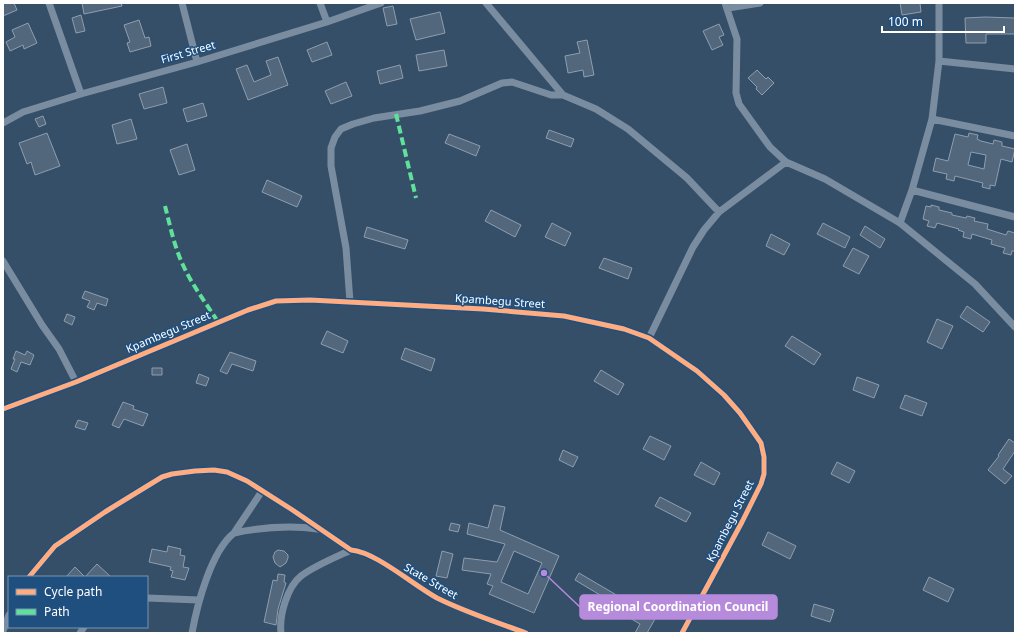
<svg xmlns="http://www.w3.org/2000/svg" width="1018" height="636" font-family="'Noto Sans',sans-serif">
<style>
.building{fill:#52677c;stroke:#8e9eae;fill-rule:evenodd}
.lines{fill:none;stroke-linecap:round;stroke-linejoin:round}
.street{stroke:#7a8da0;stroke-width:7}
.quiet{stroke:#60e19b;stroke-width:4;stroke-dasharray:8 4;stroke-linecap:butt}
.cycleway-casing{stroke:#1f4f7f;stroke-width:8}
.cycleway{stroke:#ffac80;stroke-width:5}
.labels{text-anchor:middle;stroke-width:3;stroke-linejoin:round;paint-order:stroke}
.street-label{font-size:11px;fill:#fff;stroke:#1f4f7f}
.leader{fill:none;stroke:#b68bdc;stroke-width:1.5}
.callout-dot{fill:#b68bdc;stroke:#1f4f7f;stroke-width:1.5}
.callout{fill:#b68bdc;stroke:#b68bdc;stroke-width:1.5}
.callout-label{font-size:12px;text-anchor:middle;font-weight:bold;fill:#fff}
</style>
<rect width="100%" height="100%" fill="#354f69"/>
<path class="building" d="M3,3H14L17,10L3,16Z
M82,3H121L122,6L84,14Z
M900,3H920L921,12L902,15Z
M393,6L397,24L387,26L383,8Z
M440,12L445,33L416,40L410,19Z
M81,15L85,31L76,33L72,18Z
M985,17L1015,18V34H986V43H966L965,18Z
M139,20L145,38L149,37L151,46L130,52L127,43L130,42L124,25Z
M28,23L37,43L24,49L23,45L10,51L6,42L15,37L12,30Z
M719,24L724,35L719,37L723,45L712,50L703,31Z
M587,40L594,75L584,77L583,70L568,73L565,56L580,53L577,42Z
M327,42L332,55L312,62L307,50Z
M444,50L447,66L419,71L416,55Z
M278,57L288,85L248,100L236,69L247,65L254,82L271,75L266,61Z
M400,65L403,78L380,84L377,71Z
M757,70L766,79L768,77L774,83L762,95L756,89L757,87L748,78Z
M346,82L352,96L331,104L325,91Z
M163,87L167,103L144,109L139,94Z
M203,103L207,116L187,122L183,109Z
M43,116L46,124L39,127L35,119Z
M131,119L137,139L117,144L112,125Z
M549,130L574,139L571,147L546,138Z
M47,133L60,166L35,175L31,162L27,164L19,143Z
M969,133L978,135L977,139L981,141L993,144L994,140L1002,142V146L1015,149L1012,162L1001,159L995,186L990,185V189L982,187L983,183L955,176L954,181L946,179L947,174L933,171L936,158L948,161L955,134L968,137ZM971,152L986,155L984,169L968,165Z
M449,134L480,146L476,156L445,143Z
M187,144L195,170L179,175L170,150Z
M267,180L302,196L297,207L262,192Z
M931,205L939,207V210L952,213V215L966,218L967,216L975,218L974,221L988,224L987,229L1006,235L1008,231L1015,233V251H1012L1011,255L1003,253L1005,248L991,244L992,240L972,234L971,239L963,237L964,232L958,230L959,229L937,223L935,228L927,226L929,221L923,219L926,206L931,207Z
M491,210L521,225L515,237L485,221Z
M552,223L571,233L565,246L545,237Z
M823,223L850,237L845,248L817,234Z
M865,226L885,239L880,248L860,235Z
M367,227L408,240L405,249L364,237Z
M771,234L790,244L784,255L766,246Z
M853,248L869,256L859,274L843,266Z
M604,258L632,268L628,279L599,268Z
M85,291L108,299L106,306L97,303L94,310L87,307L90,301L82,298Z
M967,306L990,322L983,332L960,317Z
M67,314L75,317L72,325L64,321Z
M937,319L953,326L942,349L927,342Z
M327,331L348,341L343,353L321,344Z
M792,336L821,354L814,365L785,346Z
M405,348L435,359L431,371L401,359Z
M16,351L25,355L27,351L34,355L30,365L21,362L17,372L11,369L15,359H13Z
M230,352L256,361L253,371L232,364L227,374L220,371Z
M152,368H162V375H152Z
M601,370L624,384L618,395L594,381Z
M199,374L209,378L206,386L196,383Z
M857,377L879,385L874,398L853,390Z
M905,395L927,403L922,416L900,408Z
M123,402L134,406L133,409L148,414L143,426L124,419L119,428L112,425Z
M78,420L88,423L85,430L75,427Z
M650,436L671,446L664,460L643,449Z
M1009,439L1015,443V451L1003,469L1012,476L1005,484L988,470L999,456L998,455Z
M563,450L578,457L573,467L559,460Z
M701,462L720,473L714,485L694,475Z
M837,462L855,471L849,483L831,474Z
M660,497L691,513L686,522L655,506Z
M494,505L505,507L500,530L559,556L534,613L489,594L493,586L487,584L491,574L462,570L464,558L497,562L505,544L467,534L469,523L488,528ZM514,551L542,563L528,594L501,582Z
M451,523L460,525L458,532L449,530Z
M768,532L796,546L790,559L762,545Z
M168,546L181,549L180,555L185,556L183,567L189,568L185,580L171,577L173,571L170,570L171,567L149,562L152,549L167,552Z
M278,550L284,551L288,555V558L286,563L280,567L275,563L273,557L275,552Z
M442,551L453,554L447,578L436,576Z
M97,564L111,577H66L75,567L85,577Z
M579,573L642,610L641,611L655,619L647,633H635L640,624L597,599L600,595L575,580Z
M278,574L285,575L284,582L286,583L278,609L276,625L264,622L273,580L277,581Z
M929,577L954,589L948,602L923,590Z
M814,604L834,610L830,622L811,616Z"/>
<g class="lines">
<path class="street" d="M49,3L81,94
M182,3L197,62
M320,3L327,22
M486,3L563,95L596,109L628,129L687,178L719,212
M725,3L737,39L736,93L739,104L770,147L786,162L825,179L900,223L975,284L1015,327
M728,8L760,3
M939,61L1015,69
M932,119L1015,136
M3,123L23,112L81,94L197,62L327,22L381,3
M912,190L1015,217
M900,223L912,190L932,119L939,61V3
M3,261L42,325L59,349L76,382
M350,302L346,248L331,166V148L335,137L341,129L353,124L374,118L420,111L460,101L502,83L512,82L551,95H563
M649,338L693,247L704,230L719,212L786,162
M3,409L76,382L248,310L276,301L310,300L483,309L564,316L624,329L649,338L697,371L724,395L740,413L761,443L764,457V474L761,484L742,522L682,633
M234,533L262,491
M29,577L55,546L105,512L162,477L172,474L195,471L214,470L227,472L247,481L291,509L351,550C376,552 413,585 437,598C465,612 496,622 526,633
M147,598L199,600
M3,631L9,615
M80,633L84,627
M192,633C197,605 211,551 234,533C263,527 290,525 318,529
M281,633C279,616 287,587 301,576C314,566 336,557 351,550"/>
<path class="quiet" d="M396,114L416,198
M165,206C170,225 174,246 183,265C192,285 206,303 218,322"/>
<g class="cycleway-casing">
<path id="cycleway" d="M3,409L76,382L248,310L276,301L310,300L483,309L564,316L624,329L649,338L697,371L724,395L740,413L761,443L764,457V474L761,484L742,522L682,633
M29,577L55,546L105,512L162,477L172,474L195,471L214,470L227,472L247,481L291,509L351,550C376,552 413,585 437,598C465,612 496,622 526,633"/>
</g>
<use href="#cycleway" class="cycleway"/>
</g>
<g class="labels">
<g class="street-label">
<text transform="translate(188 52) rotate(-16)" y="4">First Street</text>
<text transform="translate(500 301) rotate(4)" y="4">Kpambegu Street</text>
<text transform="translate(168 332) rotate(-23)" y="4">Kpambegu Street</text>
<text transform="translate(730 521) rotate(-63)" y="4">Kpambegu Street</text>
<text transform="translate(431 581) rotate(30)" y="4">State Street</text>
</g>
</g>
<path class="leader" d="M544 573L580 607"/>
<circle class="callout-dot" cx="544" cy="573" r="4"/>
<rect class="callout" x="580" y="595" width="197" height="24" rx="4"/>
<g class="callout-label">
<text x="678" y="611">Regional Coordination Council</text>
</g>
<rect width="1018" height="636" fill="none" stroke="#ffffff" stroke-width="8"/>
<rect x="8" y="576" width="140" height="52" fill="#1f4f7f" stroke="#7995b2"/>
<rect x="16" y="589" width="20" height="6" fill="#ffac80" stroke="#7995b2"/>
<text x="44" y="596" font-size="12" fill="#ffffff">Cycle path</text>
<rect x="16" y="609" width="20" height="6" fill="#60e19b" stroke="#7995b2"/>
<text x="44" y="616" font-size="12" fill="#ffffff">Path</text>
<path d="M882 26v6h122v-6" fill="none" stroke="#ffffff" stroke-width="2"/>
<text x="888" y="26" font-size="12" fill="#ffffff" stroke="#1f4f7f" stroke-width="3" paint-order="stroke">100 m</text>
</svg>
